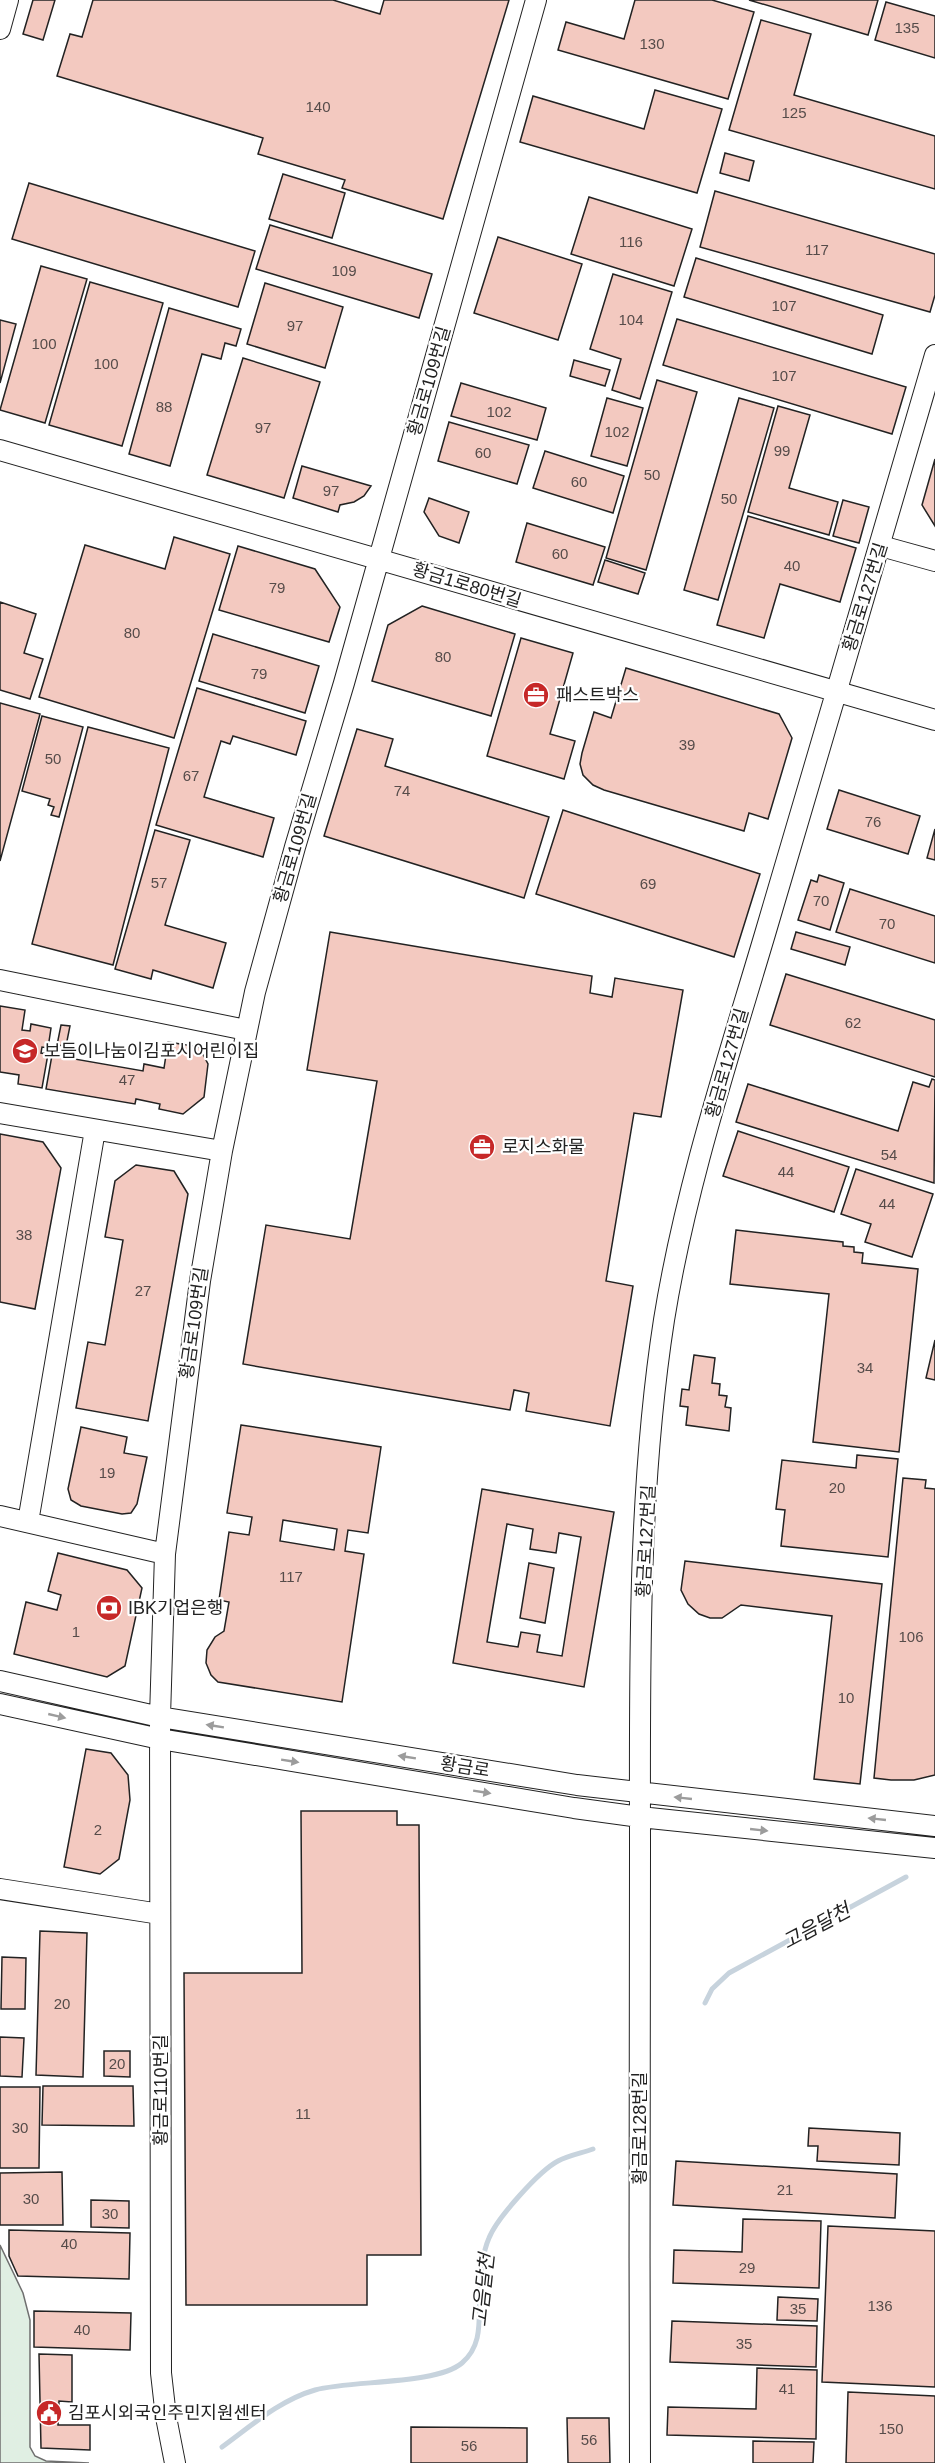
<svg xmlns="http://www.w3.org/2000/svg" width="935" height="2463" font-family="Helvetica,'Noto Sans KR',sans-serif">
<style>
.green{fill:#e0efe3;stroke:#6f6f6f;stroke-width:1.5}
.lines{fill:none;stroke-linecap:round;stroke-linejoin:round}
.stream{stroke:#c7d3dd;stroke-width:5}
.building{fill:#f3c9c0;stroke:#222;stroke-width:1.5;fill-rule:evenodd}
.minor-casing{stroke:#222;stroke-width:22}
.minor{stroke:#fff;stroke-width:20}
.oneway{fill:#9c9c9c}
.labels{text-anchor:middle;stroke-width:4.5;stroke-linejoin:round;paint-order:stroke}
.number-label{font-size:15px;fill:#564c4a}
.street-label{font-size:18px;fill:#222;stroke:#fff}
.poi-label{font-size:18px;fill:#222;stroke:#fff;text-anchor:start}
.water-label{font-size:20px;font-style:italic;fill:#222;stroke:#fff}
</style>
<rect width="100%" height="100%" fill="#fff"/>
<path class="green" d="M0,2245L23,2293L30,2320V2447L35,2456L46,2461L89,2463H0Z"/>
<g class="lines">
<path class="stream" d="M705,2003L712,1989L729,1973L906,1877
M222,2447C251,2426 280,2400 315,2390C351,2380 436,2385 462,2363C484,2344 478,2318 480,2291C481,2274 482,2254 489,2238C497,2218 539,2171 558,2161C569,2155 582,2153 593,2149"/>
</g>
<path class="building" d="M33,0H55L43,40L23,34Z
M93,0H333L380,14L384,0H509L443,219L342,188L345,180L258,154L263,138L57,76L70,34L82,37Z
M635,0H712L754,12L728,99L558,50L566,22L624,39Z
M749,0H878L868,35Z
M886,2L935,16V58L875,40Z
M761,20L811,34L794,95L935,136V189L729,130Z
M655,90L722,109L697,193L520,142L533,96L644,129Z
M725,153L754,161L749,181L720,173Z
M283,174L345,193L332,238L269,219Z
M29,183L255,251L238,307L12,239Z
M715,191L935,254V295L930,312L700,247Z
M589,197L692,229L674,286L571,254Z
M270,225L432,274L419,318L256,269Z
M498,237L582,264L558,340L474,313Z
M696,258L883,315L872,354L684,297Z
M41,266L87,279L45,423L0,410Z
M613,274L672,292L640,399L612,390L621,359L590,349Z
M90,282L163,303L122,446L49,425Z
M265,283L343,307L325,368L247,344Z
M169,308L241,329L236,346L225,343L221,359L202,354L170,466L129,454Z
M677,319L906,387L892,434L663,365Z
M0,320L16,324L0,383Z
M243,358L320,382L284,498L207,475Z
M574,360L610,370L605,386L570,376Z
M657,380L697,392L646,570L606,558Z
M461,383L546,408L537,440L451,416Z
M607,398L643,408L627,466L591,456Z
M739,398L774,408L718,600L684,590Z
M778,406L810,415L789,488L838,502L829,535L748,512Z
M449,422L529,445L517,484L438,461Z
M545,451L624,476L613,513L533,488Z
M935,459V526L922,505Z
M302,466L371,486L364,496L354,502L340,505L338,512L293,498Z
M429,498L469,512L459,543L439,536L424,512Z
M843,500L869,507L859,543L833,536Z
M748,516L856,548L840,602L780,584L764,638L717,625Z
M527,523L605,547L593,585L516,562Z
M174,537L230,554L174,738L39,697L85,545L165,569Z
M238,546L315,569L340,607L329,642L219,610Z
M605,560L645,573L638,594L598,582Z
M0,602L36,614L24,653L43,659L30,699L0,690Z
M422,606L515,634L491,716L372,681L388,625Z
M213,634L319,666L305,713L199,681Z
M521,638L573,653L550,734L575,741L564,779L487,756Z
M626,668L779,714L792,738L768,819L749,813L744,831L604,790L593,785L583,775L580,764L582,753L594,712L611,718Z
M197,688L306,721L296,755L233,736L230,744L221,741L204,797L274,818L263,857L156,825Z
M0,703L40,714L0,861Z
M42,716L83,727L59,817L51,815L54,807L48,805L50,799L22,791Z
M88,727L169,748L113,965L32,944Z
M357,729L393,739L385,766L549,817L524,898L324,836Z
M839,790L920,816L908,854L827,829Z
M563,810L760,874L734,957L536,894Z
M935,829V860L927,858Z
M155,830L190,840L165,925L226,943L213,988L153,970L151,979L115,969Z
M819,875L844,883L830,930L798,920L811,880L817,882Z
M850,889L935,916V963L836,932Z
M330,932L592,976L590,993L612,997L615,978L683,990L661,1117L634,1113L606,1281L633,1286L610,1426L526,1411L529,1393L514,1390L510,1410L243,1364L266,1225L350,1239L377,1081L307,1070Z
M796,932L850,947L845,965L791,949Z
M786,974L935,1020V1077L770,1025Z
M0,1006L25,1010L22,1030L30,1031L31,1024L51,1028L48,1048L42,1047L41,1053L48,1054L42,1088L18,1084L19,1075L0,1072Z
M61,1025L70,1026L66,1046L57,1045Z
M168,1042L199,1047L208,1064L204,1097L183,1114L159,1109L160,1104L136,1099L135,1104L46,1089L52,1055L143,1071L144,1064L164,1068Z
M932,1079L935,1080L934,1183L736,1122L748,1084L898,1131L913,1082L929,1087Z
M738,1131L849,1167L834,1212L723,1176Z
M0,1134L43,1142L61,1168L35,1309L0,1302Z
M136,1165L174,1171L188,1194L148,1421L76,1408L88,1342L105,1345L123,1240L105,1237L115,1181Z
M856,1169L933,1194L912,1257L865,1242L871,1224L841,1214Z
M736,1230L843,1242V1246L854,1247V1252L863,1253L862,1263L918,1269L899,1452L813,1442L829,1294L730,1284Z
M935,1340V1380L926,1378Z
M694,1355L715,1358L712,1383L720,1384L719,1395L727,1396L725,1407L731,1408L729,1431L686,1425L688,1407L680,1406L682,1389L689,1390Z
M241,1425L381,1447L368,1533L348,1530L345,1551L364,1554L342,1702L218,1682L211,1675L206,1663L207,1650L215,1637L224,1631L229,1602L219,1600L229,1532L249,1535L252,1517L227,1513ZM283,1520L337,1529L334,1550L280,1541Z
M81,1427L127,1437L124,1453L147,1457L137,1504L131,1513L122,1514L81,1506L71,1500L68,1489Z
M857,1455L898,1459L888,1557L781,1546L785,1510L776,1509L782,1460L856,1468Z
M903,1478L926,1480L925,1488L935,1489V1775L914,1780H891L874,1778Z
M482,1489L614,1512L584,1687L453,1663ZM507,1524L533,1529L530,1549L556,1553L559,1533L581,1537L562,1656L537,1652L540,1635L521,1632L518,1647L487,1642Z
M58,1553L127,1570L142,1588L125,1666L107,1677L14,1654L26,1602L57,1610L61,1595L48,1591Z
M685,1561L882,1584L860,1784L814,1779L832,1616L741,1605L722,1618H710L699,1614L688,1604L681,1590Z
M529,1563L554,1568L545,1623L520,1618Z
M86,1749L111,1753L128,1775L130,1800L119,1859L100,1874L64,1867Z
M301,1811H397V1825H419L421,2255H367V2305H186L184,1973H302Z
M40,1931L87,1933L83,2077L36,2075Z
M2,1957L26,1958L25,2009H1Z
M0,2037L24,2038L22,2077L0,2076Z
M104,2051H130V2077L104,2076Z
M43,2086H133L134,2126L42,2125Z
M0,2087H40L39,2168H0Z
M809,2128L900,2133L899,2165L817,2161L818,2146H808Z
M676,2161L897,2174L895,2218L673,2205Z
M62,2172L63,2225H0V2173Z
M91,2200L129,2201V2228L91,2227Z
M743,2219L821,2221L819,2288L673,2283L674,2250L742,2252Z
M828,2226L935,2231V2387L822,2382Z
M9,2230L130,2233L129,2279L18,2276L9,2256Z
M778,2297L818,2299L817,2321L777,2320Z
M34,2311L131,2313L130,2350L34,2347Z
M672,2321L817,2326L816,2367L670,2362Z
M39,2354L72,2355V2402L59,2401L58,2425H90V2450L41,2448Z
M757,2368L817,2370L816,2439L667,2435L668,2407L756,2409Z
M848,2392L935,2396V2463H846Z
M567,2418H609L610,2463H568Z
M411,2427L527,2428V2463H411Z
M753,2441L814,2442L813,2463H753Z"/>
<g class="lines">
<g class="minor-casing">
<path id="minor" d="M0,29L8,0
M0,450L935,720
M881,546L935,561
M0,980L246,1030
M0,1113L222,1151
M0,1516L165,1554
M28,1522L95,1130
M0,1681L160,1717L577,1785L935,1826
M0,1704L160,1739L574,1808L640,1817L935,1848
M0,1889L160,1914
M175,2463L166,2417L161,2373L160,1717L165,1554L200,1281L222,1151L255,992L295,847L344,683L536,0
M640,2463C639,2258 640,2053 640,1848C640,1673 637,1494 664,1320C685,1189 727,1062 765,934C821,741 880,548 935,355"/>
</g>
<use href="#minor" class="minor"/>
</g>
<defs><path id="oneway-solid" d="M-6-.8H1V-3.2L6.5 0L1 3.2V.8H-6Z" transform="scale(1.5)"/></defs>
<g class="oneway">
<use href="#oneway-solid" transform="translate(57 1716) rotate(13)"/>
<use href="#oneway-solid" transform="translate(215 1726) rotate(-171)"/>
<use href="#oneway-solid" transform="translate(407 1757) rotate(-171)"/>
<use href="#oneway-solid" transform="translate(290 1761) rotate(9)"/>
<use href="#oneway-solid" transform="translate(482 1792) rotate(9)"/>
<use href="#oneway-solid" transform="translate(683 1798) rotate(-174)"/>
<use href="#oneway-solid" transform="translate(877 1819) rotate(-174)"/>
<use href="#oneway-solid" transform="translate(759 1830) rotate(6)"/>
</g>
<defs>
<g id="office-disc" transform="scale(1.35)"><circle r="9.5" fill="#c62828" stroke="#fff"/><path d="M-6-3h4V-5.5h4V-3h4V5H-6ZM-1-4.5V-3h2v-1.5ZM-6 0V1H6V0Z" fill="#fff"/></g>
<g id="school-disc" transform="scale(1.35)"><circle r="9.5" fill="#c62828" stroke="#fff"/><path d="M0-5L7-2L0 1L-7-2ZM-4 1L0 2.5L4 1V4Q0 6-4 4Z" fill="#fff"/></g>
<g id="bank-disc" transform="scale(1.35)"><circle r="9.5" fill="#c62828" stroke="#fff"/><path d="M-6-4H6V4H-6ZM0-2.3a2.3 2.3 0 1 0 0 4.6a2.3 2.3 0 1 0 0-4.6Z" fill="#fff"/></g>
<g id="civic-disc" transform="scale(1.35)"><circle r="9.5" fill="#c62828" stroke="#fff"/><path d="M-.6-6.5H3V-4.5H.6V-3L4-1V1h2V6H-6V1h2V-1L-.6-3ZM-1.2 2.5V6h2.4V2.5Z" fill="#fff"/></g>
</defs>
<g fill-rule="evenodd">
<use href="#office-disc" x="536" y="695"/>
<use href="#school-disc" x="25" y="1051"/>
<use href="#office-disc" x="482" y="1147"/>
<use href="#bank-disc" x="109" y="1608"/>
<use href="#civic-disc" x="49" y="2413"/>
</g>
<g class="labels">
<g class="number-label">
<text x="907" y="33">135</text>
<text x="652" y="49">130</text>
<text x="318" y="112">140</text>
<text x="794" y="118">125</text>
<text x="631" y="247">116</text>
<text x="817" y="255">117</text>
<text x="344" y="276">109</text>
<text x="784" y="311">107</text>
<text x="631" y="325">104</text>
<text x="295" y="331">97</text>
<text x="44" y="349">100</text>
<text x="106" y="369">100</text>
<text x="784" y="381">107</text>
<text x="164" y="412">88</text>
<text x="499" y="417">102</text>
<text x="263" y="433">97</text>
<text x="617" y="437">102</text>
<text x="782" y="456">99</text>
<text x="483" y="458">60</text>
<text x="652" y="480">50</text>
<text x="579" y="487">60</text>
<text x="331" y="496">97</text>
<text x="729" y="504">50</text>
<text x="560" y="559">60</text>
<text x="792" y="571">40</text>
<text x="277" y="593">79</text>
<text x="132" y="638">80</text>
<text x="443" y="662">80</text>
<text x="259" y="679">79</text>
<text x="687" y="750">39</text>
<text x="53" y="764">50</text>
<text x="191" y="781">67</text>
<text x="402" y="796">74</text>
<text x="873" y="827">76</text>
<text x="159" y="888">57</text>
<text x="648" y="889">69</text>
<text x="821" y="906">70</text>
<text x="887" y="929">70</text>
<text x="853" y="1028">62</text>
<text x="127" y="1085">47</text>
<text x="889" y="1160">54</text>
<text x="786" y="1177">44</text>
<text x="887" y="1209">44</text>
<text x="24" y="1240">38</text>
<text x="143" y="1296">27</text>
<text x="865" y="1373">34</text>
<text x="107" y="1478">19</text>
<text x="837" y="1493">20</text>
<text x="291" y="1582">117</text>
<text x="76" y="1637">1</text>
<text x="911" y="1642">106</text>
<text x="846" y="1703">10</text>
<text x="98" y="1835">2</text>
<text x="62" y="2009">20</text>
<text x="117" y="2069">20</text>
<text x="303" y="2119">11</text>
<text x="20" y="2133">30</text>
<text x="785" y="2195">21</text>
<text x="31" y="2204">30</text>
<text x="110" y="2219">30</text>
<text x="69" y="2249">40</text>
<text x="747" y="2273">29</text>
<text x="880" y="2311">136</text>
<text x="798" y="2314">35</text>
<text x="82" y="2335">40</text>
<text x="744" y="2349">35</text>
<text x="787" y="2394">41</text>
<text x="891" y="2434">150</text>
<text x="589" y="2445">56</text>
<text x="469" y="2451">56</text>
</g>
<g class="street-label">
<text transform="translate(429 381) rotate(-74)" y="6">황금로109번길</text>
<text transform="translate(467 585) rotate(17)" y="6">황금1로80번길</text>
<text transform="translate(865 597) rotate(-73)" y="6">황금로127번길</text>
<text transform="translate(295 848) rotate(-74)" y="6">황금로109번길</text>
<text transform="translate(727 1063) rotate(-74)" y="6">황금로127번길</text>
<text transform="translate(194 1323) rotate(-82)" y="6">황금로109번길</text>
<text transform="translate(646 1541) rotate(-87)" y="6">황금로127번길</text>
<text transform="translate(465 1767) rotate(9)" y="6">황금로</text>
<text transform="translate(161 2090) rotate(-90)" y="6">황금로110번길</text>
<text transform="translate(640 2128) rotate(-90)" y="6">황금로128번길</text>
</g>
<g class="poi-label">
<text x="556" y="701">패스트박스</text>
<text x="44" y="1057">보듬이나눔이김포시어린이집</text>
<text x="502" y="1153">로지스화물</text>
<text x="128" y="1614">IBK기업은행</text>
<text x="68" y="2419">김포시외국인주민지원센터</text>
</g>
<g class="water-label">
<text transform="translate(816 1926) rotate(-28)" y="7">고음달천</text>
<text transform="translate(483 2290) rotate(-84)" y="7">고음달천</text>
</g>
</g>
</svg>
